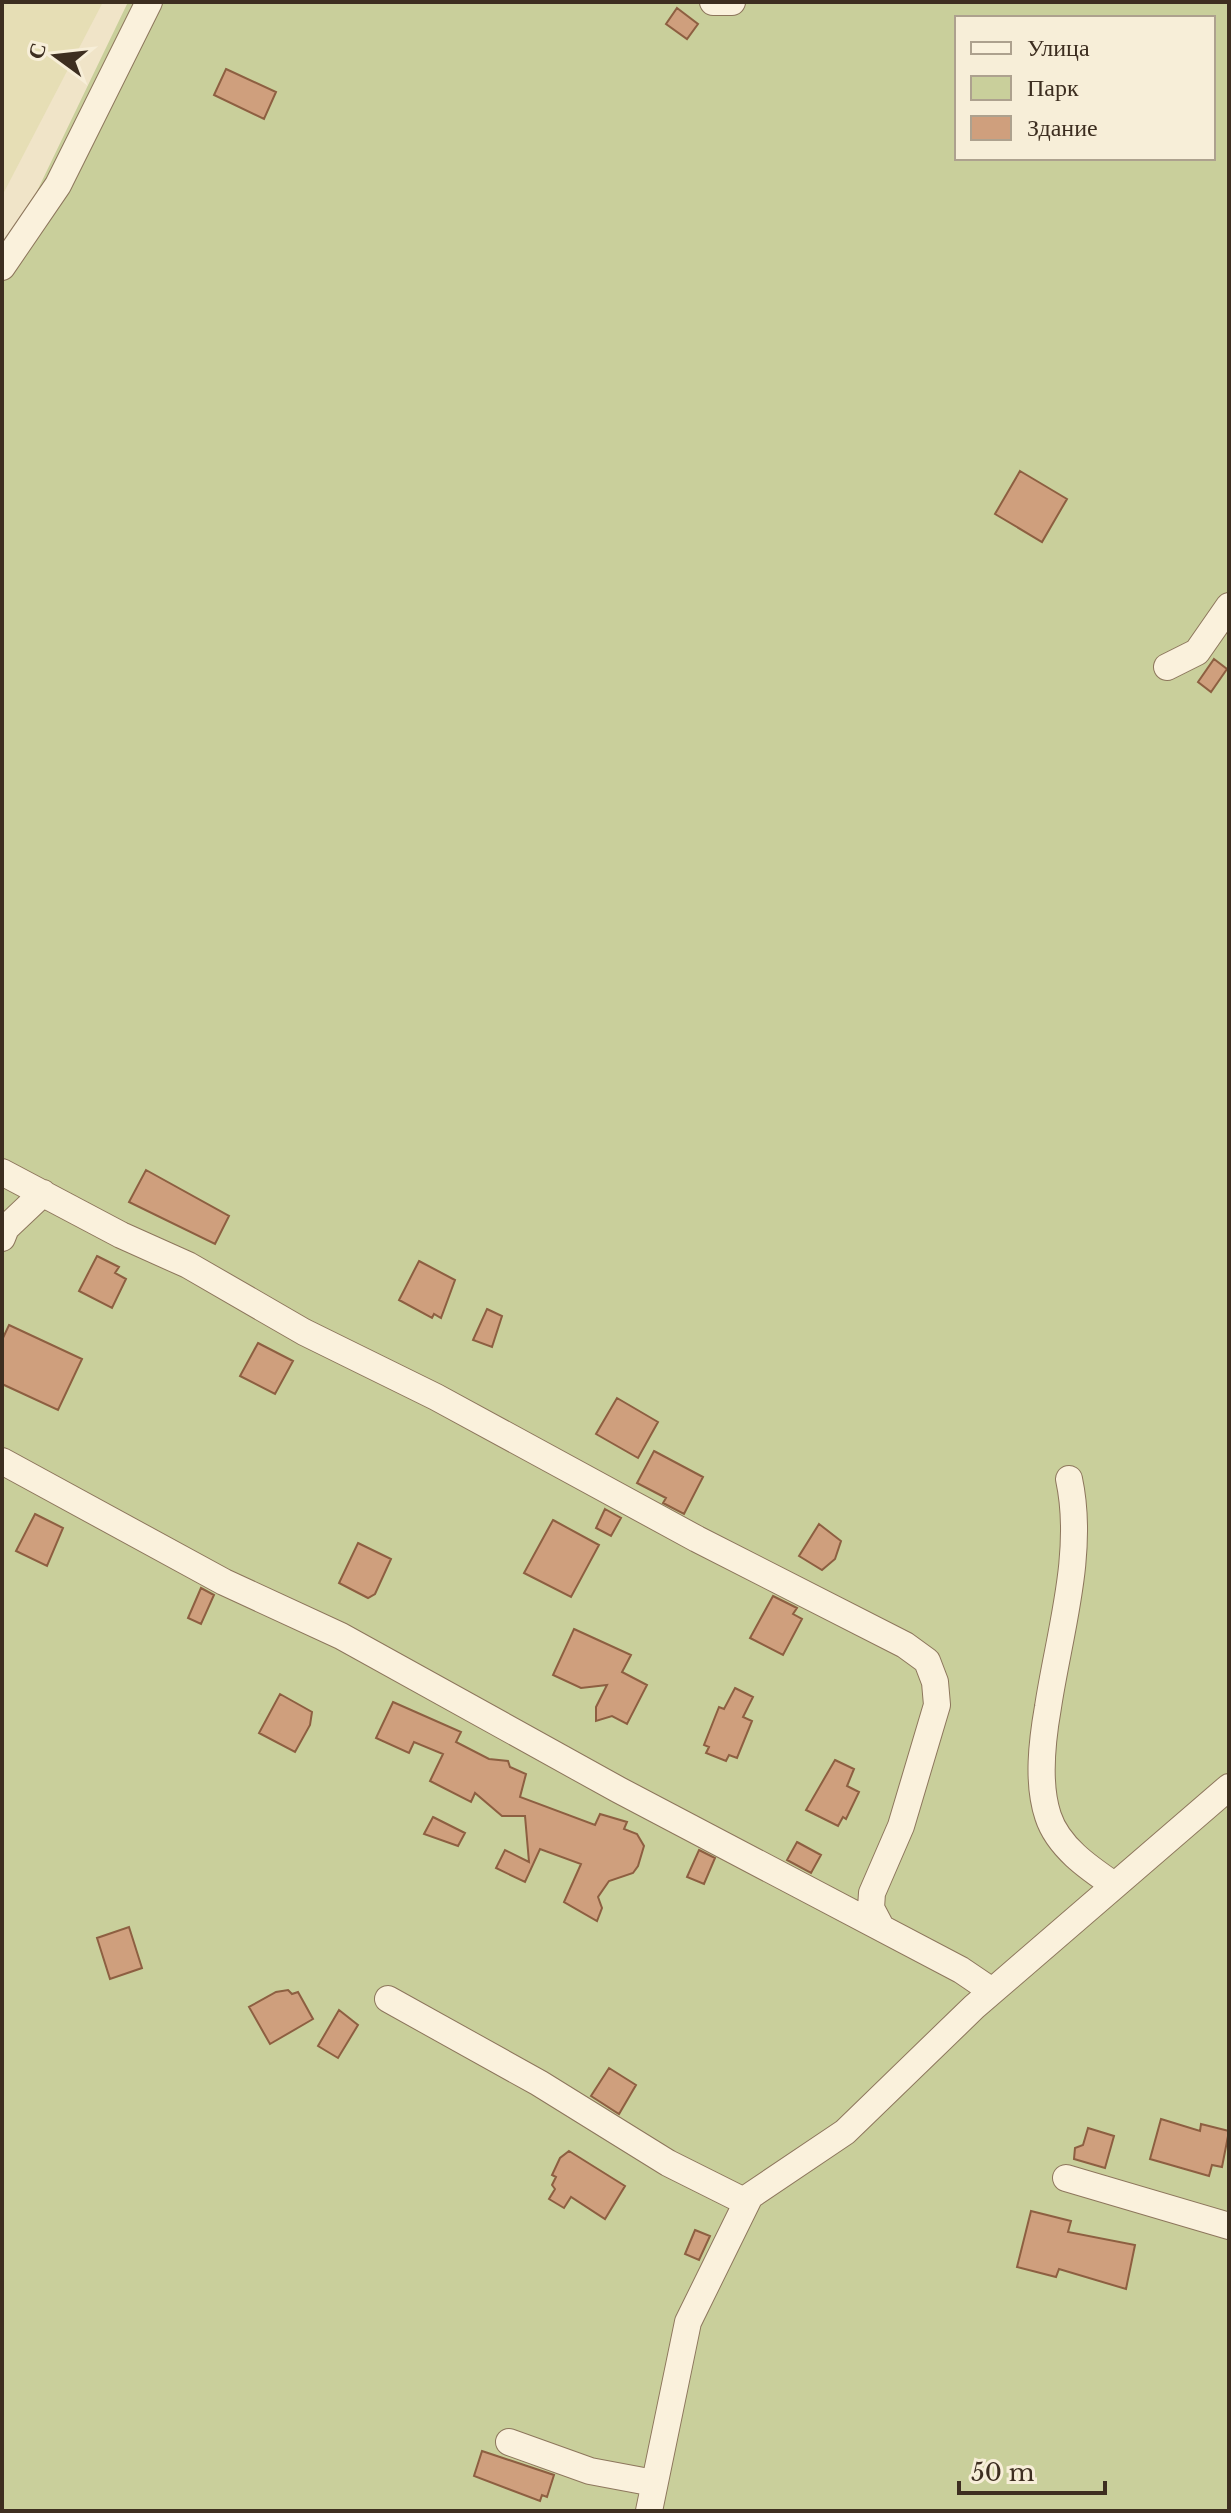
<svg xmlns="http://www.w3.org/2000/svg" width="1231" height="2513" font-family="'Libre Baskerville',serif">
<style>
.farmland{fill:#e6deb5}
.green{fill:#c9cf9b;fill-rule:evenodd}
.building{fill:#cf9f7d;stroke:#8d5f41;stroke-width:2}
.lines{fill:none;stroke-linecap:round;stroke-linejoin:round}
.minor-casing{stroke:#8d765c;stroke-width:28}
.minor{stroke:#faf1dc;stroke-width:26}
</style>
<rect width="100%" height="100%" fill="#f0e4c8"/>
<path class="farmland" d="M2,2H103L2,196Z"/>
<path class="green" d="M128,2H1229V2511H2V264ZM957,18H1213V158H957Z"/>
<path class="building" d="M677,8L698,24L687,39L666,24Z
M226,69L276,92L264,119L214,95Z
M1020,471L1067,499L1042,542L995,514Z
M1214,659L1227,669L1211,692L1198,682Z
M146,1170L229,1216L215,1244L129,1202Z
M97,1256L119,1267L115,1273L126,1279L112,1308L79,1291Z
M419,1261L455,1280L441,1318L434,1314L432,1318L399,1300Z
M487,1309L502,1316L492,1347L473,1340Z
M9,1325L82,1359L58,1410L2,1384V1340Z
M258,1343L293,1361L275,1394L240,1376Z
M617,1398L658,1422L638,1458L596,1434Z
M654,1451L703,1477L684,1514L663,1503L666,1498L637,1483Z
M605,1509L621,1518L611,1536L596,1528Z
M35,1514L63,1528L47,1566L16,1551Z
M553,1520L599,1545L571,1597L524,1573Z
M819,1524L841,1541L835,1559L822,1570L799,1556Z
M358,1543L391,1559L375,1594L368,1598L339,1583Z
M201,1588L214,1595L201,1624L188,1618Z
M773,1596L797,1608L793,1614L802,1619L783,1655L750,1638Z
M574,1629L631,1655L622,1672L647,1685L627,1724L612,1716L596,1721V1707L607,1685L581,1688L553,1675Z
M735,1688L753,1697L743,1717L752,1721L737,1758L729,1755L726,1761L706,1753L709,1747L704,1745L719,1707L724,1709Z
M280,1694L312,1712L310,1725L295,1752L259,1733Z
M393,1702L461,1732L456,1742L489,1759L508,1761L510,1767L526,1774L520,1797L595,1825L600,1814L627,1822L624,1829L637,1834L644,1846L638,1866L633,1873L609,1881L598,1897L602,1908L597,1921L564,1902L581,1864L540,1849L525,1882L496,1868L505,1850L529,1862L525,1816H502L475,1793L471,1802L430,1781L443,1754L414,1742L409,1753L376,1738Z
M835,1760L854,1769L847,1786L859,1792L846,1819L843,1817L838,1826L806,1810Z
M433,1817L465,1833L458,1846L424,1834Z
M797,1842L821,1855L811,1873L787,1860Z
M699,1850L715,1858L704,1884L687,1877Z
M129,1927L142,1968L110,1979L97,1938Z
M288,1990L292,1994L298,1992L313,2019L270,2044L249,2007L276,1992Z
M339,2010L358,2025L338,2058L318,2046Z
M609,2068L636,2085L619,2114L591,2096Z
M1161,2119L1200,2131L1201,2124L1229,2131L1222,2167L1212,2165L1209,2176L1150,2159Z
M1088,2128L1114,2136L1105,2168L1074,2159L1075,2148L1083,2145Z
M569,2151L625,2186L605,2219L571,2197L564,2208L549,2199L555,2189L552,2185L556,2177L552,2175L560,2158Z
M1031,2211L1071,2221L1068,2232L1135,2245L1126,2289L1059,2269L1056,2277L1017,2267Z
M695,2230L710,2236L699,2260L685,2254Z
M482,2451L554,2475L547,2497L542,2495L540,2501L474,2476Z"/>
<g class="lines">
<g class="minor-casing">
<path id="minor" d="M713,2H732
M2,267L58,185L149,2
M1167,667L1197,652L1229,606
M2,1172L121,1235L188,1265L304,1332L436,1397L697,1539L905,1645L927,1661L935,1682L937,1705L901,1826L872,1893L871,1908L881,1927
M2,1238L6,1228L43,1193
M2,1461L224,1582L341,1636L619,1790L961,1970L992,1991
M1069,1479C1085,1553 1059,1634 1048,1707C1042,1741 1037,1783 1048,1816C1058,1847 1089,1868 1114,1885
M388,1999L539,2083L668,2163L746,2202
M1066,2178L1229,2226
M509,2442L590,2471L654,2483
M649,2511L688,2322L750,2196L845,2132L974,2007L1229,1787"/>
</g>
<use href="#minor" class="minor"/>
</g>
<rect width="1231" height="2513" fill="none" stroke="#3d2e20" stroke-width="8"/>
<rect x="955" y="16" width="260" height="144" fill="#f7eed8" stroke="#ada18e" stroke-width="2"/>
<rect x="971" y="42" width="40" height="12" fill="#faf1dc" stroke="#ada18e" stroke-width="2"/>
<text x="1027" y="56" font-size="24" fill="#3d2e20">Улица</text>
<rect x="971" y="76" width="40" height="24" fill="#c9cf9b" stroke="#ada18e" stroke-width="2"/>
<text x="1027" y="96" font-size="24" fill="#3d2e20">Парк</text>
<rect x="971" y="116" width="40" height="24" fill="#cf9f7d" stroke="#ada18e" stroke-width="2"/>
<text x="1027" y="136" font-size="24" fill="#3d2e20">Здание</text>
<g transform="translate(56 56) rotate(285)" stroke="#f7eed8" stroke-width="6" paint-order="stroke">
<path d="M0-6L14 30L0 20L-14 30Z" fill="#3d2e20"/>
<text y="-12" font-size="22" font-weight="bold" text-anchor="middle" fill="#3d2e20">С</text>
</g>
<path d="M959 2481v12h146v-12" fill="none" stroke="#3d2e20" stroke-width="4"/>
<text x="971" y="2481" font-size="24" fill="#3d2e20" stroke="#f7eed8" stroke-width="6" paint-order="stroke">50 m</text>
</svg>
